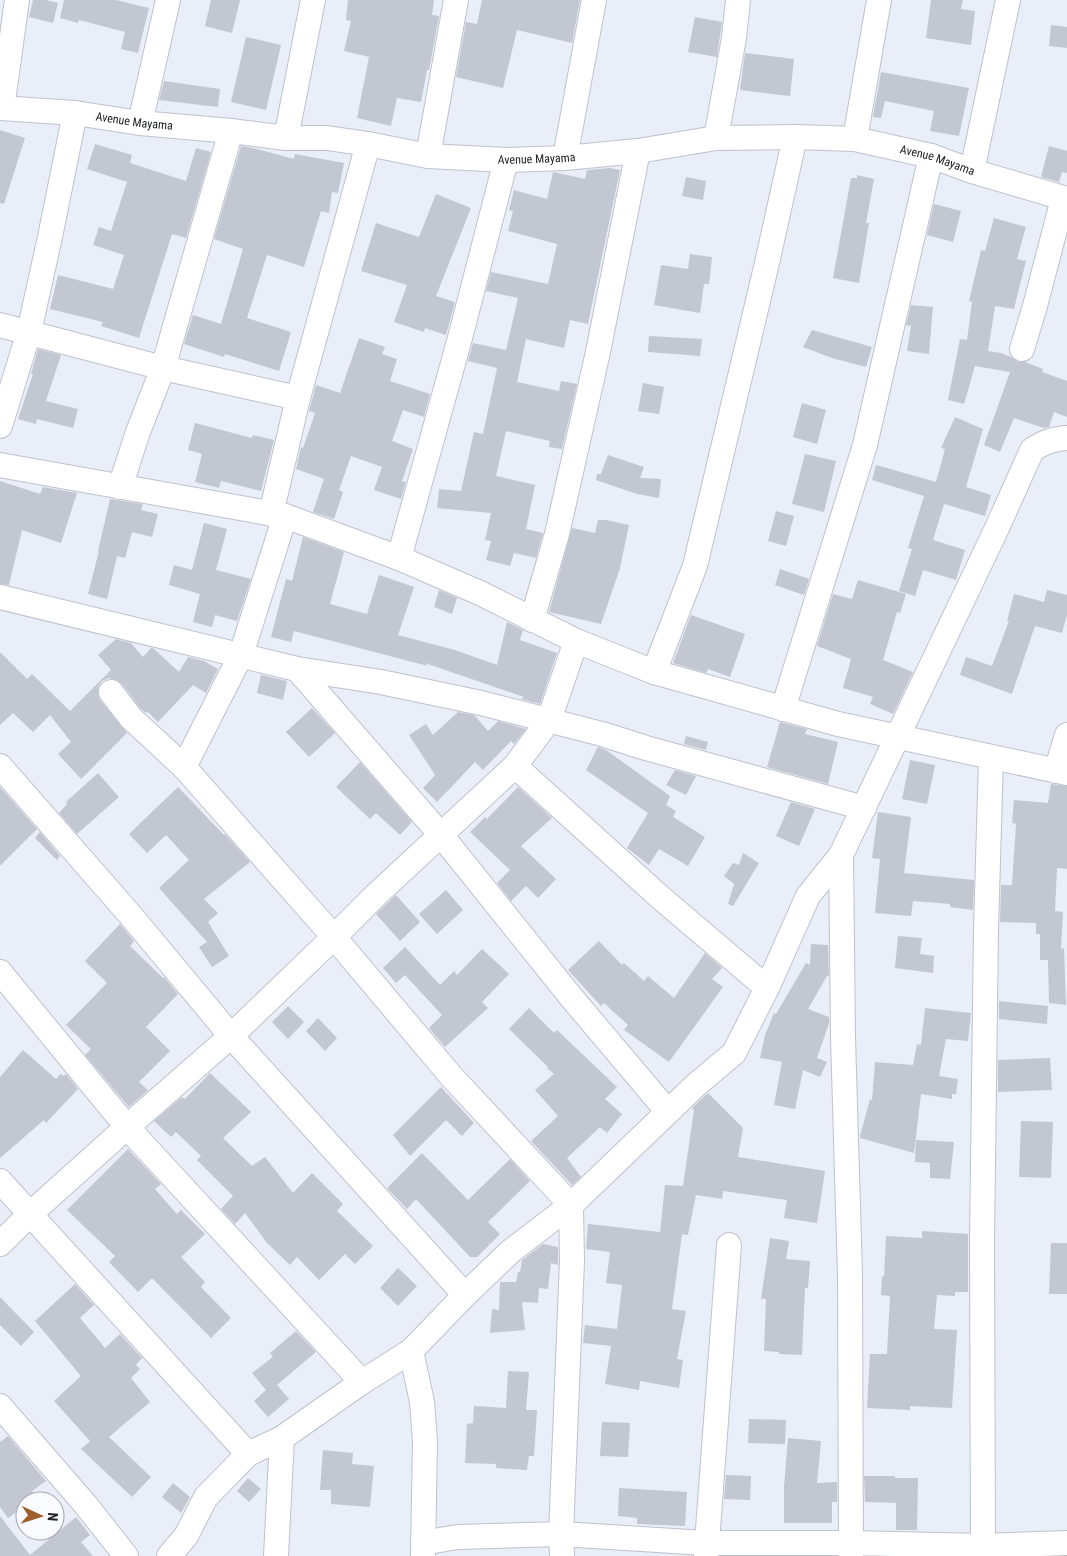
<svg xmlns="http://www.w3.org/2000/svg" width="1067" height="1556" font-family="'Roboto Condensed',sans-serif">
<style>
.building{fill:#c2c7d1}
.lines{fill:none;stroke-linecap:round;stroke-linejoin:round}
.street-casing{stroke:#bec2cc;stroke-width:26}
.street{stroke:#fff;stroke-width:24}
.labels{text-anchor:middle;stroke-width:4;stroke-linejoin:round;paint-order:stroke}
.street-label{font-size:12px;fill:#222327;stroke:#f9fbff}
</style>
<rect width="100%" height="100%" fill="#e9eef8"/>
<path class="building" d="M33,0H46L58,3L53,23L29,17Z
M64,0H116L149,8L138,53L121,49L125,32L79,20L78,23L60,18Z
M211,0H240L232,33L205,26Z
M348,0H434L432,15L439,16L429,70H427L421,102L397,98L391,126L357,118L369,57L344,51L351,21L346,20Z
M482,0H580L572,43L517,30L503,88L456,77L466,22L477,24Z
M931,0H963L961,9L975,11L971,45L926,38Z
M695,17L722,22L717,57L688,52Z
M1051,25L1067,27V48L1049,46Z
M246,37L281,45L266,110L231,102Z
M745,53L794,59L790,96L740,90Z
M881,72L969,88L959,136L930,131L934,111L885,101L881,118L873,117Z
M164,81L220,89L218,107L159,100Z
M0,130L25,138L4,204L0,203Z
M95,144L132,155L130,163L186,181L196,148L211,152L186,238L172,234L139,338L101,326L103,322L50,309L58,275L113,289L124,255L93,245L99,227L111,231L127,182L87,169Z
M241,146L253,148L294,159L295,154L344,163L338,193L332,192L329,213L321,211L304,267L267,255L247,318L291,332L279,371L225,354L224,357L184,344L193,315L221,324L243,249L214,239Z
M1049,146L1067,151V173L1062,172L1059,182L1041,177Z
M610,168L620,170L588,324L570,320L564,348L526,339L517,382L559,391L561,381L577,384L562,449L549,447L550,441L506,431L496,476L535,485L526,529L543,533L536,558L514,553L510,566L486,560L491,541L485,540L491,513L437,508L439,489L461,491L474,432L483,434L497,368L468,361L473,343L506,350L518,298L486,291L491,272L548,284L557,244L508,231L513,211L509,210L514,190L547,199L553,172L585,179L587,170Z
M857,175L874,179L866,223H869L859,283L833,278L851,178H857Z
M686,177L706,181L703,200L682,196Z
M436,194L471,208L436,296L455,302L446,335L425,328L424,332L394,322L407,285L361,271L376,223L419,237Z
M934,204L961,211L953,242L927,235Z
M994,218L1026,227L1017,259L1026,261L1014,309L995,306L988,351L1001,353L1011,357L1018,362H1025L1043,369L1042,372L1067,381V417L1054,412L1049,427L1044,428L1014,418L1000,452L984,445L1010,372L975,366L964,404L948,400L960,339L967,340L972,302L969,301L981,250L985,251Z
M690,254L712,257L709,284H704L700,313L654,305L661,265L688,269Z
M911,305L933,307L929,354L907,351L911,326L906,325Z
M812,330L872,347L866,367L832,358L803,347Z
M649,336L702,339L700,356L648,352Z
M359,338L385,347L382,354L397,359L390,381L430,394L424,417L403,410L392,441L413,449L402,481L406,482L401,499L374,490L382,467L351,456L339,490L343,492L334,519L313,512L324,479L296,469L301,447L303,448L315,413L309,411L316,385L340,393Z
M38,349L61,355L46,401L78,409L73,428L37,419L36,424L18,419L33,374H31Z
M643,383L664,387L659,414L638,411Z
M802,403L826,410L817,444L793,437Z
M955,417L983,429L966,487L991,495L985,516L944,504L933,540L965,550L956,580L923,570L915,596L899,591L912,549L908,548L924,496L872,480L876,465L936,482L945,449L941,448Z
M195,423L252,438L253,435L274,440L261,491L221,481L219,488L195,482L202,454L188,450Z
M805,454L836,461L824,512L792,504Z
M608,455L644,467L640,478L661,479L659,498L637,494L596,480L597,474H601Z
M0,481L40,494L43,487L77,493L61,543L22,530L9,585L0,584Z
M110,499L143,504L141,510L158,514L152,537L132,532L125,558L117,556L107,599L88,594L99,551H98Z
M776,511L794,516L786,546L768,541Z
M598,520H606L629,525L620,568L601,624L549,612L572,528L595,533Z
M204,523L227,529L216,570L251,579L237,621L215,615L212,627L193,622L200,594L169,585L174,565L192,570Z
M303,537L344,552L330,604L367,614L379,575L414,587L398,635L455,650L497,665L507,622L523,630L520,640L557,653L540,704L521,699L524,697L425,663L428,666L294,631L291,642L271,637L286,579L292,581Z
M780,569L809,579L804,595L775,585Z
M858,580L906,594L900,613L897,612L883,660L913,672L893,714L870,704L873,697L843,688L851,659L817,646L833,594L852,599Z
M439,590L457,598L452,614L434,607Z
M1047,590L1067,595V615L1062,633L1035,626L1012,694L960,675L966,657L992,666L1009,621H1007L1014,594L1044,602Z
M691,615L745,634L730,677L708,669L706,673L673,663Z
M116,639L131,643L143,657L151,648H153L179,672L188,657L204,661L218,669L206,693L193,685L158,722L148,712L146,713L141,709L122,684L117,680L109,678L102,681L98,687V694L100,700L127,733L81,779L58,754L71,742L50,715L33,732L13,713L0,725V652L27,679L32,674L70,711L111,670L98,655Z
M261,675L287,681L283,700L257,693Z
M312,708L335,733L309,757L286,732Z
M458,712L474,715L488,731L498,721L526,729L514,744L511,741L483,770L475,762L437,802L423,788L435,775L409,735L426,724L433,735Z
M780,722L807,729L805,734L838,742L828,784L767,767Z
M686,736L708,742L706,750L684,744Z
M598,747L606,750L670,796L666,805L676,811L673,817L705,837L688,866L659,849L649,865L627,848L648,813L586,770Z
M910,760L935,765L927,804L902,799Z
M360,762L412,822L400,835L376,813L370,819L336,787Z
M675,770L696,776L686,795L666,785Z
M98,773L119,797L77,834L59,813L67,804L66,802Z
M1051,784L1067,786V869L1057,868L1055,911L1063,912L1061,949L1064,948L1066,1005L1049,1003L1048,960H1040V934H1036V923L1000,922L1001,885H1012L1016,824L1012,823L1014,800L1048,803Z
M0,787L37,829L0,866Z
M178,787L224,835L225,834L250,862L204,899L218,913L208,922L229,956L212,967L199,947L207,942L159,888L189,860L166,835L147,853L129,834Z
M518,787L552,818L521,846L556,879L538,898L526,886L511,901L497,883L510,870L470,832L485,817L487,819Z
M791,802L815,809L799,846L776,836Z
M878,812L911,817L904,873L974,880L973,910L950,907V904L913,901L911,916L875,913L880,859L872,858Z
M40,832L60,856L57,860L35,838Z
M743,853L759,863L733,906L728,904L734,884L724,876L733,863L739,865Z
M446,890L463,910L437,934L419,914Z
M396,895L420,922L400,941L376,914Z
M120,924L134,941L130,946L163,978L164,977L178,994L146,1027L170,1051L139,1082L148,1090L129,1107L85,1055L91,1049L66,1025L107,983L85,961Z
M898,936L922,938L920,954L934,956L933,973L895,968Z
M599,941L622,965L624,963L644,981L648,976L674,998L705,953L722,968L712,979L723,987L669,1062L624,1030L628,1025L604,1003L601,1006L568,970Z
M811,944L828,945L829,976H827L808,1009L829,1017V1023L817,1058L827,1062L820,1077L803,1070L795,1109L774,1105L782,1062L760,1058L765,1035L774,1013L776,1014L806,963L810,965Z
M405,947L440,985L454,971L457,975L482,949L509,974L482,1002L488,1008L445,1047L429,1028L442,1015L405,975L396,983L383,968Z
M999,1001L1048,1006L1047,1024L999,1019Z
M288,1006L304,1022L288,1039L272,1022Z
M529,1008L554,1033L557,1030L617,1087L605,1099L622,1114L607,1133L600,1127L567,1158L581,1177L572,1185L531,1141L558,1116L535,1090L554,1074L547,1068L548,1067L509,1029Z
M925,1008L971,1013L968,1041L946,1039L939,1076L958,1079L956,1094H952V1099L921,1094L914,1153L860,1138V1136L870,1099L872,1100L875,1062L913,1065L917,1044L921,1045Z
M318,1018L337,1038L325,1051L306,1031Z
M23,1050L56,1079L61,1074L64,1076L66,1074L78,1089L46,1123L44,1120L0,1158V1077Z
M1050,1058L1052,1090L998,1092V1060Z
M210,1073L251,1112L223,1138L252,1166L265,1157L293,1193L312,1173L343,1204L337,1211L373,1246L355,1264L345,1254L319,1280L297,1257L290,1265L267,1243L245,1213L235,1224L221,1209L233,1196L197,1160L201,1156L176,1132L171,1137L154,1121L182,1097L185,1099Z
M441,1087L474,1123L462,1136L446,1120L410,1156L393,1135Z
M708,1093L743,1128L738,1157L825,1171L817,1223L784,1218L787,1200L723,1191L722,1199L696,1195L688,1235L682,1234L672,1309L686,1311L677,1359L683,1360L679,1388L640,1381L639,1390L605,1384L611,1346L583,1343L585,1325L617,1329L622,1285L606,1283L610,1252L586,1249L588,1224L660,1232L665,1185L683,1186L694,1110L692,1108Z
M1021,1121L1053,1122L1051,1178L1019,1177Z
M916,1140L954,1142L950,1179L930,1178V1163L915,1162Z
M128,1149L161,1184L155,1189L177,1214L181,1210L205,1234L181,1257L205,1282L201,1287L231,1318L211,1338L152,1278L138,1292L109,1262L115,1256L67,1210Z
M422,1153L468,1200L510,1159L530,1181L488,1222L500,1234L477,1257H470L416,1199L407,1209L387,1188Z
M922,1231L968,1234V1292H955V1296L937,1295L934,1329L957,1330L952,1408L910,1406V1410L867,1408L870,1354H887L890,1296L881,1295L882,1276L884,1277L886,1236L922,1238Z
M770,1238L789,1241L786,1259L810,1261L808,1288H805L802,1355L779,1354V1352L764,1351L766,1299H761Z
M1051,1243H1067V1294H1049Z
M543,1244L558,1247V1265L551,1263L548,1289L539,1288L538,1303L522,1302L525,1330L490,1333L492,1309L499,1310L500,1282H516L518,1272H520L522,1260Z
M398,1268L417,1286L398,1306L380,1288Z
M75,1284L94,1305L80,1318L105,1348L120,1334L142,1358L136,1365L140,1369L131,1378L150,1402L109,1437L151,1477L132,1497L81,1449L90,1441L54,1401L81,1376L35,1321Z
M0,1297L34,1332L21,1346L0,1325Z
M296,1331L316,1352L277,1385L289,1399L268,1417L254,1401L266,1390L252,1373L273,1357L270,1353Z
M508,1371L529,1372L526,1410H537L534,1456H529L527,1470L496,1468V1464L465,1463L467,1424L473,1423L474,1406L506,1408Z
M749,1419L786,1420L785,1444L748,1443Z
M602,1422L630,1423L628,1457L600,1456Z
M8,1436L46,1481L32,1491L36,1498L32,1501H25V1506L8,1518L0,1507V1442Z
M788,1438L821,1441L817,1483L837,1482V1502H832V1523H784V1487Z
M323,1450L353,1453L352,1464L374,1466L370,1507L331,1504V1490H320Z
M726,1475L751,1476L750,1500L724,1499Z
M864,1476H895V1478H918L917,1530H896V1503L865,1502Z
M248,1478L261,1489L249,1502L237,1491Z
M173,1483L190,1497L181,1513L162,1497Z
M619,1488L687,1492L685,1526L637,1524V1518L618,1516Z
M0,1516L30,1555L76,1517L90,1535L81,1542L93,1556H0Z"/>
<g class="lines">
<g class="street-casing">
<g id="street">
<path id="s1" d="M0,108L75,113L140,123L231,131L286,138H327L368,144L428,156L506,160L565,158L638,151L716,138L795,137L855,139L931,156L972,171L1067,199"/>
<path d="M2,108L17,0"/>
<path d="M140,123L168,0"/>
<path d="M286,138L313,0"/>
<path d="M716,138L734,38L738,0"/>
<path d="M855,139L879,0"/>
<path d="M428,156L456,0"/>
<path d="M565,158L594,0"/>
<path d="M972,171L1008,0"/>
<path d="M0,325L163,368L298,398"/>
<path d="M1022,349L1035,306L1063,199"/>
<path d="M0,426L29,332L50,237L75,113"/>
<path d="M0,465L285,516L399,558L480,593L576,641L654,672L838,724L1067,773"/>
<path d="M120,487L138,432L163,368L231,131"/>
<path d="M271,514L298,398L368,144"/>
<path d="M399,558L460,338L506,160"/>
<path d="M0,597L297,669L381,682L481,703L602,734L646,748L864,808"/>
<path d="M532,620L557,534L598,352L638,151"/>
<path d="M297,669L441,835L571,997L668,1112"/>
<path d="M654,672L695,566L767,263L795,137"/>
<path d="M111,692L131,718L184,767L334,937L451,1076L571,1205L572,1261L561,1534L562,1556"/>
<path d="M783,709L865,445L931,156"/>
<path d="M0,766L132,917L231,1036L465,1295"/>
<path d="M515,766L661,898L767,988"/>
<path d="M184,767L241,655L285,516"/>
<path d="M1056,771L1067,735"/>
<path d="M841,855L843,1037L850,1276L851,1556"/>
<path d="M0,972L127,1127L362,1382"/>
<path d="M0,1181L248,1454"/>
<path d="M0,1244L29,1215L127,1127L231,1036L334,937L377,894L515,766L549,720L576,641"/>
<path d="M411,1351L422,1402L425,1441L423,1556"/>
<path d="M0,1406L85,1504L126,1556"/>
<path d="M423,1543L457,1537L561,1534L706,1543H850L983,1546L1067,1543"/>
<path d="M169,1556L186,1536L206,1497L248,1454L282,1438L362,1382L411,1351L465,1295L511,1251L571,1205L696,1085L734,1053L767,988L808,896L841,855L997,528L1032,450C1044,442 1053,439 1067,438"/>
<path d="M276,1556L282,1438"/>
<path d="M706,1556L729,1245"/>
<path d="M983,1556L982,1243L986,929L991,758"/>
</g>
</g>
<use href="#street" class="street"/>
</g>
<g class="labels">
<g class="street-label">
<text dy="4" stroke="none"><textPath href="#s1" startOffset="135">Avenue Mayama</textPath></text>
<text dy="4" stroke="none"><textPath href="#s1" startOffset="540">Avenue Mayama</textPath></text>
<text dy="4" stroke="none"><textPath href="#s1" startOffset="945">Avenue Mayama</textPath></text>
</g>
</g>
<g transform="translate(40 1516) rotate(94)"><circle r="24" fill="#f9fbff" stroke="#a3a5a9"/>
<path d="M0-4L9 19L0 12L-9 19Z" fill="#a05e2c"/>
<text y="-8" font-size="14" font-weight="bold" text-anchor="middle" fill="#222327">N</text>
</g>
</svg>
